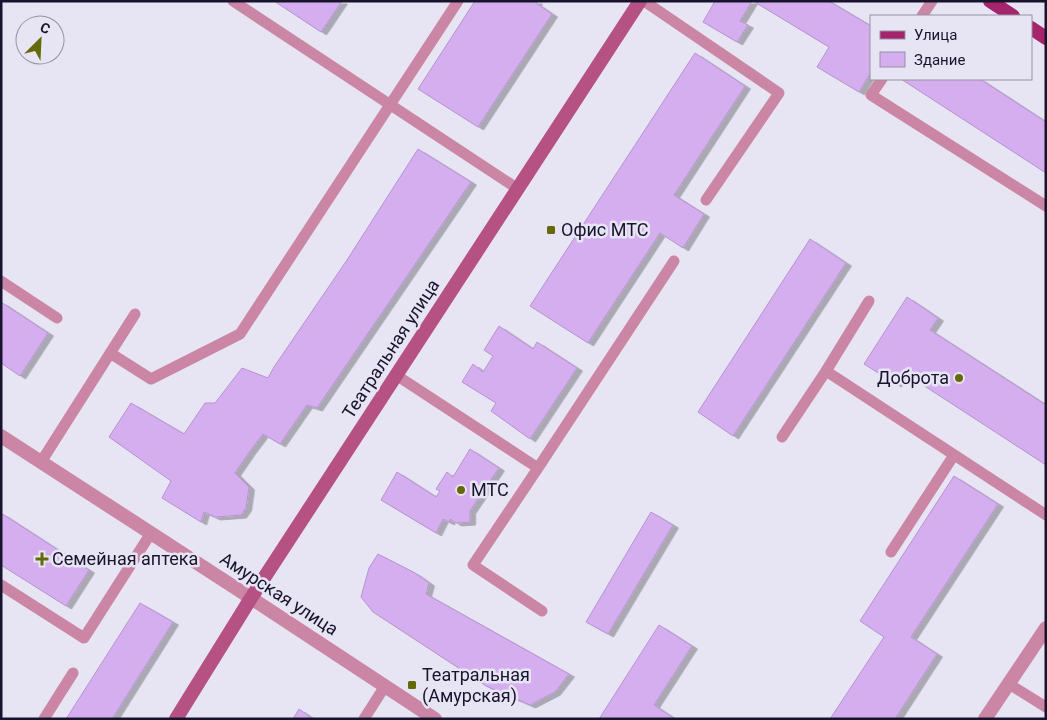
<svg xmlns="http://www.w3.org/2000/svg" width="1047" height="720" font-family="Roboto,sans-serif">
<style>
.building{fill:#d5aeef;stroke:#b892d1;filter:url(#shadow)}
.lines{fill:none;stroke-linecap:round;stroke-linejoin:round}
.path{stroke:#7a768a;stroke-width:3;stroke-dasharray:1 4;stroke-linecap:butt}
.service{stroke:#ca86a4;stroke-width:11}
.minor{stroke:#ca86a4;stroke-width:14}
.tertiary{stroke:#ca86a4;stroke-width:14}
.secondary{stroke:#b65283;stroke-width:14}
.primary{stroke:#a5256c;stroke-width:14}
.poi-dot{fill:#666908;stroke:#e7e5f4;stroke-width:2}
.labels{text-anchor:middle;stroke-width:5;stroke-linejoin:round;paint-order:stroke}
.poi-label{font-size:18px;fill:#19142d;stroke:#e7e5f4;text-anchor:start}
.street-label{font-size:18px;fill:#19142d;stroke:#e7e5f4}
</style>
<defs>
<filter id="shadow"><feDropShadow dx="5.5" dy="3" stdDeviation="0" flood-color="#0004"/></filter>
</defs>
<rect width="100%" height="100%" fill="#e7e5f4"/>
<path class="building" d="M274,1H342L321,32Z
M475,1H537L536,3L552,14L478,127L418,89Z
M715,1H752L740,21L748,25L737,42L703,22Z
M753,1H829L871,26V72L859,92L817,67L829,47Z
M695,53L745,86L674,195L704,214L683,248L660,233L588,343L530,306Z
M901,79H980L1046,122V173Z
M418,149L471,182L317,408L307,405L280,444L263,434L250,451L235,473L249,487L246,508L241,515L215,517L204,512L201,522L162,498L171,481L109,437L131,403L184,434L205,403H215L242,368L268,378L274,367L347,260Z
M810,239L846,263L733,436L698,412Z
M907,297L938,318L930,330L1046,405V465L903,372L896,384L864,364Z
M1,302L48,333L20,376L1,363Z
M499,326L533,349L537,342L577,368L530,439L491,411L496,403L462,382L473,364L483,372L493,356L484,350Z
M470,449L499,468L470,511V522L456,523L450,519L449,522L443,519L436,533L381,500L397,472L436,497L440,491L436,489L447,472L453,477Z
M954,476L998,504L911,637L937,654L895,719H830L884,637L860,621Z
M651,512L673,525L608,634L586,622Z
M1,513L89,570L66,606L1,565Z
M378,554L415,573L429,583L426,594L569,674L555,692L530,705L486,686L373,612L361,597L369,568Z
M140,603L173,622L112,719H66Z
M659,625L692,646L654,705L675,719H599Z
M299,709L313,719H293Z"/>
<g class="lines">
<path class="path" d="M1043,1L1046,3"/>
<path class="service" d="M233,1L518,189
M644,1L779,93L706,200
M922,16L932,1
M882,79L871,95L1046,206
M1,281L57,318
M869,301L826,371L1046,515
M110,353L151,379L240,334L458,1
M396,375L538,468L674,261
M782,437L826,371
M41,462L135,314
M538,468L473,565L542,611
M891,552L954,455
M1,585L84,638L151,533
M1009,684L1046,707
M44,719L73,673
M364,719L385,686"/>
<path class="minor" d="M985,719L1046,628"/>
<path class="tertiary" d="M1,436L251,598L435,719"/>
<path class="secondary" d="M176,719L251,598L640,1"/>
<path class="primary" d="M990,1L1013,16
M1031,28L1046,38"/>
</g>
<g class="poi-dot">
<rect x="546" y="225" width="10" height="10" rx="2.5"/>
<circle cx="959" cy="378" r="5"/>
<circle cx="461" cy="490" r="5"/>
<path d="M39.5 551.5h5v5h5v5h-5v5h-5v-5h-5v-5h5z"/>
<rect x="407" y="680" width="10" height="10" rx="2.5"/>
</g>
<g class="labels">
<g class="poi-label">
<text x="561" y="236">Офис МТС</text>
<text x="949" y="384" text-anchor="end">Доброта</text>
<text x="471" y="496">МТС</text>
<text x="52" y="565">Семейная аптека</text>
<text x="422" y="681">Театральная<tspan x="422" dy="21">(Амурская)</tspan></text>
</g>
<g class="street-label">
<text transform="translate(391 349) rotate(-57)" y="6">Театральная улица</text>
<text transform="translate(279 594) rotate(33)" y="6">Амурская улица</text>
</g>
</g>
<rect width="1047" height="720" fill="none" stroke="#19142d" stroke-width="5"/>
<rect x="870" y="15" width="162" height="65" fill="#e7e5f4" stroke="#9591a4"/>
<rect x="880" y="31" width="25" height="8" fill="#a5256c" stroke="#9591a4"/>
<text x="914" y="40" font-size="15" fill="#19142d">Улица</text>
<rect x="880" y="52" width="25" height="15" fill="#d5aeef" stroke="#9591a4"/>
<text x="914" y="65" font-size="15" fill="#19142d">Здание</text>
<g transform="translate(40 40) rotate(24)"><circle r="24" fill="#e7e5f4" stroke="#9591a4"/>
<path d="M0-4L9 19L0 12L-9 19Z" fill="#666908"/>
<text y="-8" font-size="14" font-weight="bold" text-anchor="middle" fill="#19142d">С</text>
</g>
</svg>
